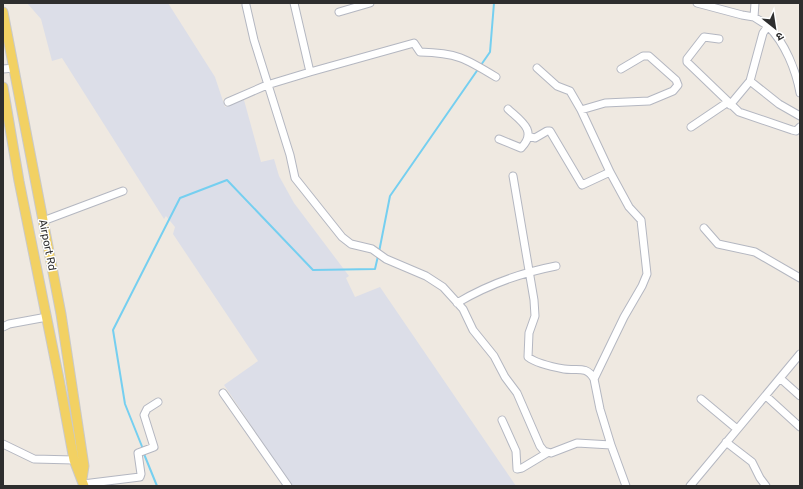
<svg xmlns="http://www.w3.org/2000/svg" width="803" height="489" font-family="Rubik,'Noto Sans Devanagari',sans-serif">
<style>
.airport{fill:#dcdee8}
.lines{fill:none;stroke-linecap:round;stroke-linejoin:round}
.stream{stroke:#75cff0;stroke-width:2}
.minor-casing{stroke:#b4b7c1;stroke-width:9}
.major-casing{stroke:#c9c9c9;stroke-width:11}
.minor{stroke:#fff;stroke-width:7}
.major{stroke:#f2d163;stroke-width:9}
.labels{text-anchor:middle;stroke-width:3;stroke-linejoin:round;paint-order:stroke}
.street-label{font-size:11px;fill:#2e2e2e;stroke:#fff}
</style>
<rect width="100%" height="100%" fill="#efe9e1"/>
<path class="airport" d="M27,3H168L215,77L225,107L244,100L261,162L274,159L279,176L294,203L349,276L346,278L355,297L380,287L516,486H292L224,385L258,361L173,234L175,227L166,216L164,219L62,58L52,61L41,19Z"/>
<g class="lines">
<path class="stream" d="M379,252L390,196L490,52L494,3
M143,449L125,404L113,330L180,198L227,180L313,270L375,269L378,256
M144,454L157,486"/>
<g class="minor-casing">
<path id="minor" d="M294,3L310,72L414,43L420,52C457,53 465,58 496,77
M697,3L742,15L754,17L768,26
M246,5L254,40L290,155L295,178L342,237L351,244L372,249L386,259L426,276L443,287L463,309L473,330L494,356L505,377L517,393L540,446L544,451L551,453L577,443L611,445L600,409L594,379C587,365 576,371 564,369C553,367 536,363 528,357L529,333L535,316L534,300L513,176
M339,12L370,3
M754,17L755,3
M719,39L704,37L687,59V62L739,112L792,130L796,131L800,127
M3,69L14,68
M750,81L763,33L768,26C785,43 796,70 800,93
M228,102L267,85L310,72
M730,105L750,81L779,104L800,116
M581,110L605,103L649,101L673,91L678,85L676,80L649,56H643L621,69
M691,127L728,102
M528,136L535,138L547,131H550L582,185L610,172L581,110L570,91L557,86L537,68
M499,139L521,148C538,131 521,121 508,109
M43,221L123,191
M704,228L718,244L755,252L800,278
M457,303C489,284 520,273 556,266
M3,327L9,324L47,317
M594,379L624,317L642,286L647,274L641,220L629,207L610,172
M781,379L800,396
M223,393L288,486
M766,396L800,427
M701,399L737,429
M502,420L516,451L517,469L522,468L547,453
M726,442L752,462L760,478L766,486
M3,444L34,459L74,460
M611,445L626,486
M83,484L140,477L141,474L138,453L154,447L144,415L147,409L158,402
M690,486L800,354"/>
</g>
<g class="major-casing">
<path id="major" d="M3,12L61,314L84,466L82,479
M3,87L19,181L59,379L74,460L84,486"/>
</g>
<use href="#minor" class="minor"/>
<use href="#major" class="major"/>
</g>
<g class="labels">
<g class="street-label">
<text transform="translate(48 245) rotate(79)" y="4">Airport Rd</text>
</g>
</g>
<rect width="803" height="489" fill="none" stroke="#2e2e2e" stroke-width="8"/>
<g transform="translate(775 28) rotate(150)" stroke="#ffffff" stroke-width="3" paint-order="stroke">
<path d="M0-3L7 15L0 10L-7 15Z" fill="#2e2e2e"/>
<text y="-6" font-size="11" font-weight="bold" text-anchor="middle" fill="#2e2e2e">उ</text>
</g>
</svg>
